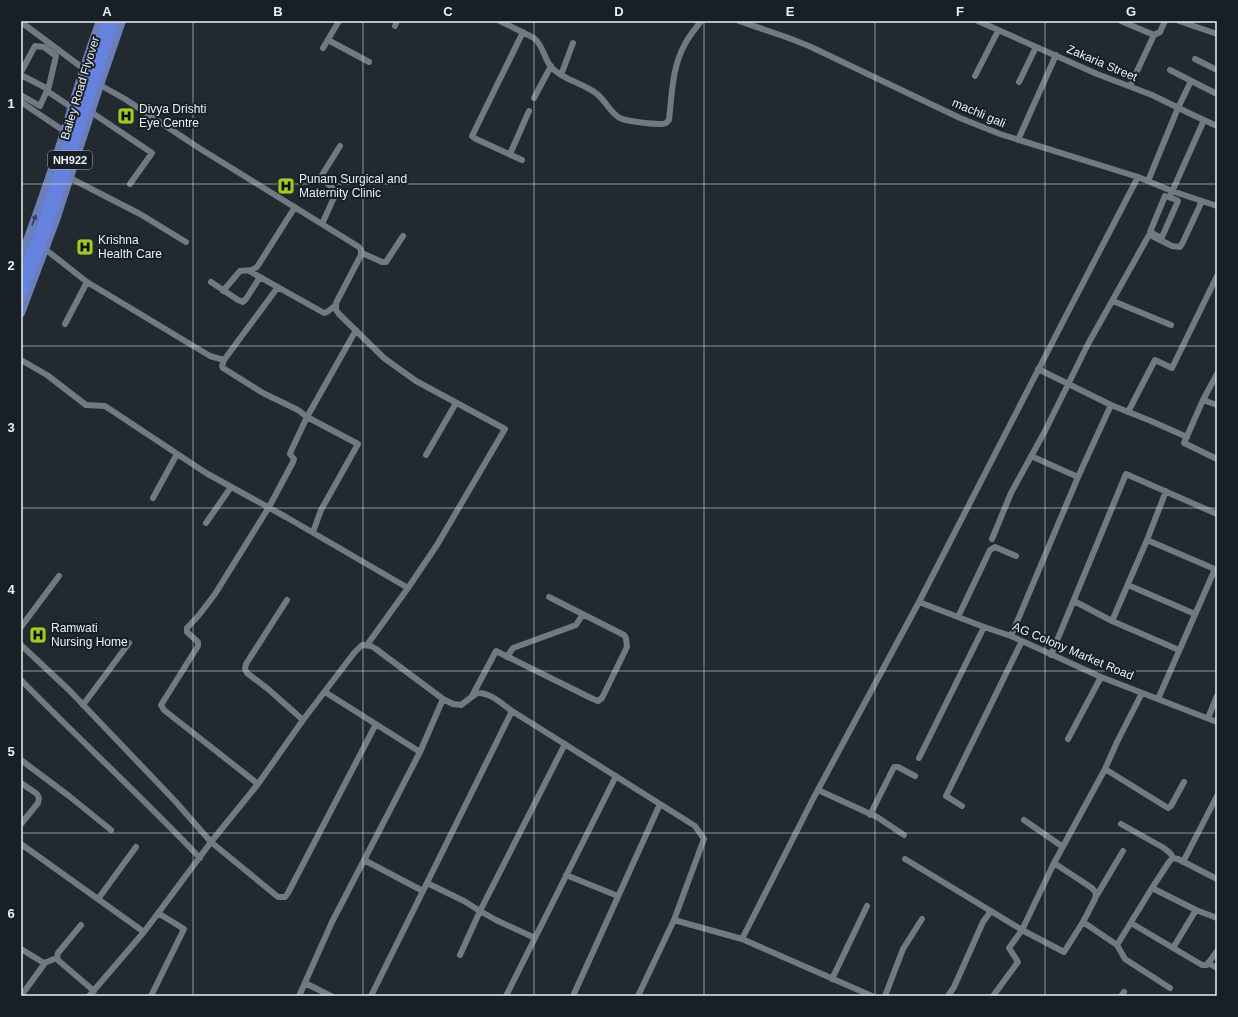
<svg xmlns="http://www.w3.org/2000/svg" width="1238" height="1017" font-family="Arial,sans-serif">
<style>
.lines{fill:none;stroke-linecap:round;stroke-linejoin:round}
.minor{stroke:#717981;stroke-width:6}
.major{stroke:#6a7eb9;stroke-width:8}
.highway{stroke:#6682df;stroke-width:9}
.oneway{fill:#354059}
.grid{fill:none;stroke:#ebf0f4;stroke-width:1;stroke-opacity:0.55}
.labels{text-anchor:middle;stroke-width:4;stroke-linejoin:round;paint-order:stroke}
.shield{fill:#181f25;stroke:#acb1b6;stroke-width:1}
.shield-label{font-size:11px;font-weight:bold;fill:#ebf0f4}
.street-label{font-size:12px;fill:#ebf0f4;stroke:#181f25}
.poi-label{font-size:12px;fill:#ebf0f4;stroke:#181f25;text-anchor:start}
.neatline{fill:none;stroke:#ebf0f4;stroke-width:1.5}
.grid-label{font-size:13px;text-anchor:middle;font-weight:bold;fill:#ebf0f4}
</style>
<rect width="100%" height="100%" fill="#22292f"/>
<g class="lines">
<path class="minor" d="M500,21L534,38C543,45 544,58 551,67C563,80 583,83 597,94C605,100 611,114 620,118C629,122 653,124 663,124L666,123L669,120C672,94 672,67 685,44C689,36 696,28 701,21
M739,21L786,37L809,46L960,118L1000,134L1138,177L1172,191L1217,206
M978,21L1097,74L1152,95L1193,115L1217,126
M1121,21L1154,35
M1179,21L1217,34
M21,22L84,69
M395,26L397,21
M328,40L369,62
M323,48L339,21
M1195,59L1217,70
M1170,70L1217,94
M21,72L35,46L44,47L56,56L49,86L40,106L21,95
M21,75L48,89
M561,75L573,43
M975,76L998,31
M1019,82L1036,47
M100,85L125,99L199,148L359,247L361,250V255L336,303V310L339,314L384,358L416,381L505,429L437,545L408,588L367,645
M1130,86L1154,35L1160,32L1165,21
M47,91L71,107
M534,98L551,66
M21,102L64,131
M91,112L152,153L130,184
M1018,140L1056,55
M510,154L529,111
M522,160L476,139L472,136L523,32
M70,178L140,214L186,242
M1148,181L1178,108L1191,81
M1171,194L1204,120
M1165,196L1177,200L1178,201L1162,237L1161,238L1150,232Z
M322,224L336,193C333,186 323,183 322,175L340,146
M45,249L87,282L210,356L224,360L278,287
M362,253L382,262H386L403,236
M249,271L324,313L327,312L336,305
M211,282L238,300L243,302L246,299L260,277
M223,291L240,271L252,270L257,267L295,207
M1113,301L1171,325
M65,324L87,282
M21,360L47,375L86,405L105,406L206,473L286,517L408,588
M224,360L222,366L223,368L263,393L298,410L307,417L358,444L321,510L313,532
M1038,369L1111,405L1151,421L1187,437
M1217,374L1203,400L1184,443L1217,459
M1203,400L1217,405
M1128,412L1155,360L1172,368L1217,276
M426,455L456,403
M1031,456L1078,477
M153,498L177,454
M206,523L231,487
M992,539L1011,493L1045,431L1088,344L1149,235H1150L1172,246L1180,247L1183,242L1202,201
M1147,540L1217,570
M1128,585L1195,614
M287,600L246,664L245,669L247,673L268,689L303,720
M1074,601L1112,621L1179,650
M919,602L984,627L1011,636L1101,677L1217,722
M958,617L990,550L995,547L1016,556
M1112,621L1147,540L1166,491
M21,627L59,576
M1011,636L1078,477L1111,405
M21,645L69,690L175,801L211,842L278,897H285L288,893L376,724
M1051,655L1126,474L1217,514
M507,657L513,648L576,625L583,614
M21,680C80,740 142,797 200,858
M325,692L420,752
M472,696L496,651L593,699L598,701L602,698L627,647L626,638L624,635L549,597
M1158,699L1215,569
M83,705L129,643
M1208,718L1217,696
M1068,739L1101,677
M919,758L984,627
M21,760L69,796L111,830
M1105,769L1168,808L1171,806L1184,782
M21,783L37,794L39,798L38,803L21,824
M258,784L164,710L161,705L198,646V642L187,632V628L199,615L215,594L269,507L293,462L294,459L290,454L291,451L307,417L356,330
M818,790L877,817L904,835
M962,806L946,796L1022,641
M870,815L894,767H898L915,776
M1024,820L1063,847
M1121,824L1164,848L1171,854L1173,858
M21,844L144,932
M905,859L1022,930L1064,952L1083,922L1117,945L1125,959L1170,988
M364,860L423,891
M1183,862L1217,796
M1054,863L1092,888L1096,893L1095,899L1083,922
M566,875L618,896
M427,883L464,901L480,911L496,920L535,938
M1152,888L1169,862L1173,858L1178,859L1217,879
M1097,895L1123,851
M98,899L136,847
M1131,923L1202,965H1207L1217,951
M81,925L58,953L57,958L59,961L94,991
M742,939L813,799L919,602L1069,310L1138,177
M1117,945L1152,888L1196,910L1217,918
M1173,948L1196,910
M21,949L44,963L57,958
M460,955L480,911L565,744
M1208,963L1217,968
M832,979L867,906
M305,983L331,996
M21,996L45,963
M89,996L144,932L211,842L258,784L303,720L354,653L362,645L371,646L376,649L443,699L453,704L461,705L477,693C490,692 502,704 512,711L695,826L704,839L674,920
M151,996L184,929L158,913
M299,996L332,922L420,752L443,699
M371,996L512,711
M506,996L616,776
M573,996L660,804
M638,996L674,920L742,939L872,996
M885,996L903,949L922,919
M948,996L954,987L983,922L991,911
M993,996L1018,962L1009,948L1022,930L1054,863L1105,769L1117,742L1142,693
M1121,996L1124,992"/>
<path class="major" d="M21,257C36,216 51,174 64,132C76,95 86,57 100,21
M21,313L56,220L100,85L122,21"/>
<path class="highway" d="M21,279L41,226L63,160L107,21
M21,298L48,227L114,21"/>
</g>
<defs><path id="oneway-solid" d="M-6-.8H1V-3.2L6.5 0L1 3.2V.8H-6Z"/></defs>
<use class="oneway" href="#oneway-solid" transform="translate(34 220) rotate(-70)"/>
<path class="grid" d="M193,21V996M363,21V996M534,21V996M704,21V996M875,21V996M1045,21V996M21,184H1217M21,346H1217M21,508H1217M21,671H1217M21,833H1217"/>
<defs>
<g id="hospital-square" transform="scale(0.9)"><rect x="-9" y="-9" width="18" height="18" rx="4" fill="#a2c927" stroke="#181f25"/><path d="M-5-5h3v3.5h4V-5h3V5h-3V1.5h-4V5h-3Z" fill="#111"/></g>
</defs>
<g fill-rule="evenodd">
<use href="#hospital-square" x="126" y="116"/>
<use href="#hospital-square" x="286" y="186"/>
<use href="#hospital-square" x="85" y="247"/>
<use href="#hospital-square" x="38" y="635"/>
</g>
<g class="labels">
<rect class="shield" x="48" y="151" width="44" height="18" rx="3"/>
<g class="shield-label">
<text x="70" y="164">NH922</text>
</g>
<g class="street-label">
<text transform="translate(1102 63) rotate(23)" y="4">Zakaria Street</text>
<text transform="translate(80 88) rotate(-73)" y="4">Bailey Road Flyover</text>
<text transform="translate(979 113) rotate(23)" y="4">machli gali</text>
<text transform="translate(1073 651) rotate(23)" y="4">AG Colony Market Road</text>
</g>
<g class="poi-label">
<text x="139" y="113">Divya Drishti<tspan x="139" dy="14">Eye Centre</tspan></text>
<text x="299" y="183">Punam Surgical and<tspan x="299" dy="14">Maternity Clinic</tspan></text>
<text x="98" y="244">Krishna<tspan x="98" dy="14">Health Care</tspan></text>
<text x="51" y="632">Ramwati<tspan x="51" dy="14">Nursing Home</tspan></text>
</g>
</g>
<rect width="1238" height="1017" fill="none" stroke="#181f25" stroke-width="44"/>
<rect x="22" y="22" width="1194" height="973" class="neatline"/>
<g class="grid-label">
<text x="107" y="16">A</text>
<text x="278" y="16">B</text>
<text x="448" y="16">C</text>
<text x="619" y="16">D</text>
<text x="790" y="16">E</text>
<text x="960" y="16">F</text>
<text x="1131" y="16">G</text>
<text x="11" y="108">1</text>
<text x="11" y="270">2</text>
<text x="11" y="432">3</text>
<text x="11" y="594">4</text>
<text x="11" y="756">5</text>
<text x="11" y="918">6</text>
</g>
</svg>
